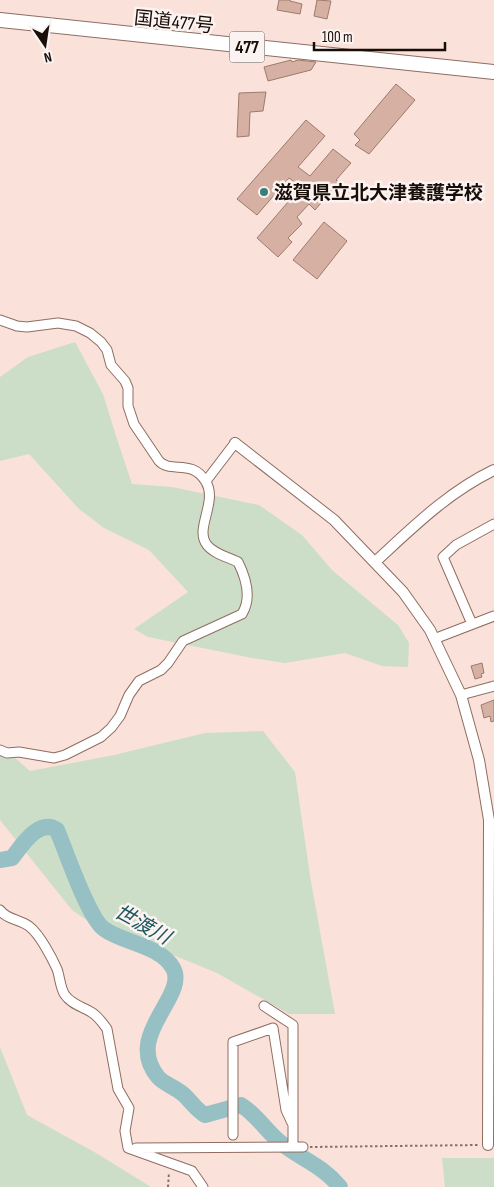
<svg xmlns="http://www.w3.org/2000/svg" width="494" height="1187" font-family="'Sofia Sans Condensed','Noto Sans JP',sans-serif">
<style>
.green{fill:#ccdec7}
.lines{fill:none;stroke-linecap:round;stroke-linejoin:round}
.river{stroke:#96c0c3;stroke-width:16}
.building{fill:#d6b1a3;stroke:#9d7a6e}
.minor-casing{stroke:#8f6d61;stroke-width:11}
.tertiary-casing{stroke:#8f6d61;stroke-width:12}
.trunk-casing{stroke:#8f6d61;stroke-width:16}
.path{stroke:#83726b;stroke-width:2;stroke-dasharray:2.5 2.5;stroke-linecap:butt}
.minor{stroke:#fff;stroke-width:9}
.tertiary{stroke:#fff;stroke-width:10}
.trunk{stroke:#fff;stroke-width:14}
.poi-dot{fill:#377f7a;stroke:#fbf3f1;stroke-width:2}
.labels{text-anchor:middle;stroke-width:5;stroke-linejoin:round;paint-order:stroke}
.shield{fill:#fbf3f1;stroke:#5d524e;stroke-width:1}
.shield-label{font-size:18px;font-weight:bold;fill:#190d08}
.street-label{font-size:19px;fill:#190d08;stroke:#fbf3f1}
.poi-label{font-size:19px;font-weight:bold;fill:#190d08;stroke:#fbf3f1;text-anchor:start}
.water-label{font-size:20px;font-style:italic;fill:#1b565b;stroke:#fbf3f1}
</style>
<rect width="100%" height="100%" fill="#fae2da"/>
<path class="green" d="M75,342L103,394L117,439L132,484L172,487L259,505L302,535L332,570L398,625L409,643L408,667L382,666L345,653L285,663L252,658L148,637L134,629L188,592L149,550L104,528L79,509L29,454L0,461V377L28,357Z
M263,731L295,772L310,876L335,1014H289L217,973L85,919L72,910L0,820V756L6,750L30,771L114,755L205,733Z
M0,1047L27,1115L96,1153L151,1187H0Z
M442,1158H494V1187H445Z"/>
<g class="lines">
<path class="river" d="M0,860L12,858C22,845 39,818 57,830C66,851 88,918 104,929C123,943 160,945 173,968C189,996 123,1035 158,1077C164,1084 175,1087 183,1094C190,1100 196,1110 205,1115L241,1105C257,1115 266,1131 281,1143C301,1159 322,1165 340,1187"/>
</g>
<path class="building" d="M279,0H290V1L302,4L300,14L277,10Z
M317,0L331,1L327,19L314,16Z
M291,60L292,62L298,60L316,62L311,70L268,81L264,67Z
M396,84L415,100L369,154L355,145L360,140L354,134Z
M266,92L263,111L250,112L249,136L237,137L239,93Z
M306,120L325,136L298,167L310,176L333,149L351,163L336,180L339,182L315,210L309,204L297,217L302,224L288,238L292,242L278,257L257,238L301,187L289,178L257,215L237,199Z
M324,222L347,241L317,279L293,260Z
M482,663L484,673L481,674L482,677L475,679L471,666Z
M494,700V721L491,722L490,716L484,718L481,705Z"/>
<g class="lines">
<g class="minor-casing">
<path id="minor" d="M0,320L17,326L27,327L58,323L76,326L90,333L101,342L107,350L111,365L125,381L128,388V406L134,424L159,461C171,474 192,458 206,482C218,502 194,529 207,545C214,554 228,557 238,562C246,578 252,598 242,614L183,641L168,663L161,670L139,681L129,695L120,716L111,728L101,737L65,755L54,758L19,752L7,753L0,750
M206,481L235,443
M472,624L443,557L456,545L494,524
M434,639L494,616
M461,695L494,686
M0,910C7,920 20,919 30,927C40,935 52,958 57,969C60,977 60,988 65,995C71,1004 83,1007 91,1012C98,1016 102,1022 107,1029L118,1089L129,1108L125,1131L128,1148L192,1171L203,1187
M264,1006L293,1025V1147
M233,1135V1042L273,1028L286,1110L293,1125
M136,1148L303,1147"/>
</g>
<g class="tertiary-casing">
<path id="tertiary" d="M235,443L334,520L403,592L430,630L461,695L479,760L489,820L488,1145
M375,562C412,528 448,492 494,470"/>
</g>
<g class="trunk-casing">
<path id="trunk" d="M0,20L494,72"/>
</g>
<path class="path" d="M310,1147L478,1145
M168,1187L169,1172"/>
<use href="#minor" class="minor"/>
<use href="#tertiary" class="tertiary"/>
<use href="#trunk" class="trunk"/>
</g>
<circle class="poi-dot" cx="264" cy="192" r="5"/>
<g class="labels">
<rect class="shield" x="229.5" y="31.5" width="35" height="31" rx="4"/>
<g class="shield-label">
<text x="247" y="53">477</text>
</g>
<g class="street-label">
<text transform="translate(174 21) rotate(6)" y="7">国道477号</text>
</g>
<g class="poi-label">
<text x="274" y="199">滋賀県立北大津養護学校</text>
</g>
<g class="water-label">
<text transform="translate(143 924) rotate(29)" y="7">世渡川</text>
</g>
</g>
<g transform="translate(45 45) rotate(167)" stroke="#fbf3f1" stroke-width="4" paint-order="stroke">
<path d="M0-4L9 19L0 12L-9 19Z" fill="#190d08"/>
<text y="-8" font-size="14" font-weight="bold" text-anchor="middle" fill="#190d08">N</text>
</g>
<path d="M314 42v8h131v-8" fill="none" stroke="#190d08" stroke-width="2.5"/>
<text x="322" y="42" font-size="15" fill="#190d08" stroke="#fbf3f1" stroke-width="4" paint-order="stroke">100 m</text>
</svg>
